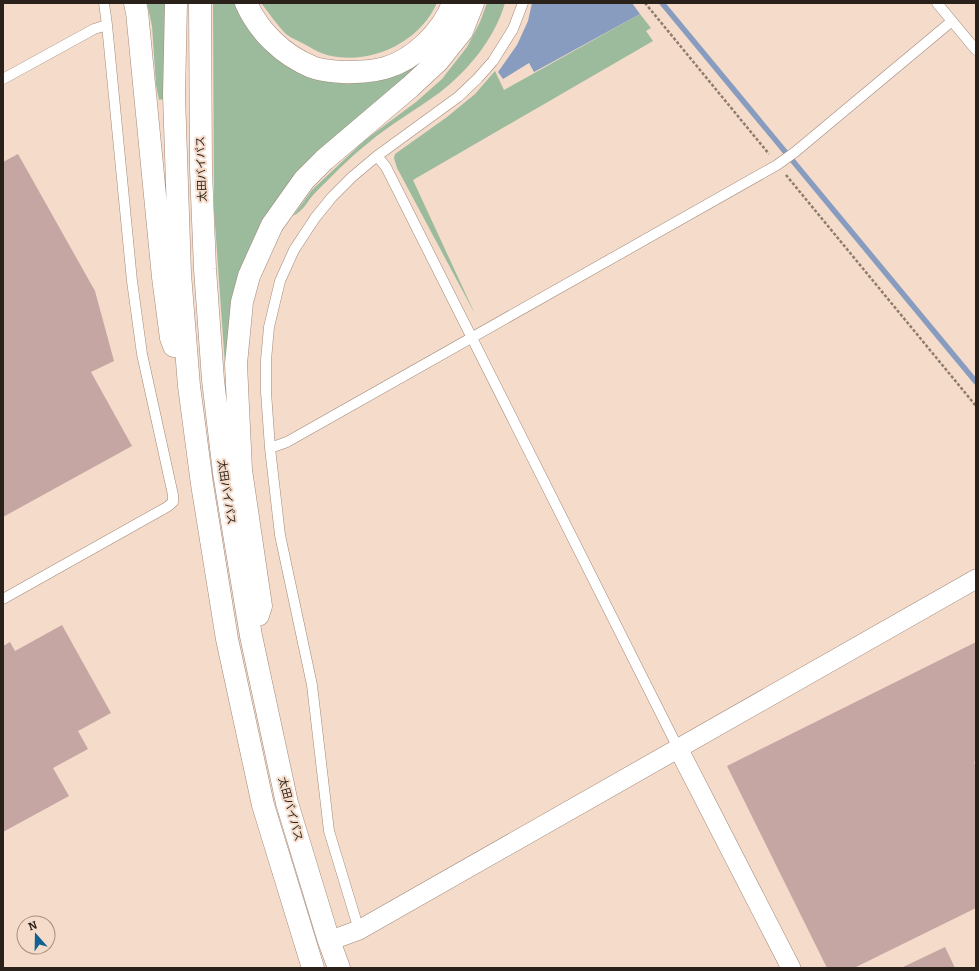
<svg xmlns="http://www.w3.org/2000/svg" width="979" height="971" font-family="Bitter,'Noto Sans JP',serif">
<style>
.green{fill:#9cbb9d}
.water{fill:#889cc0}
.lines{fill:none;stroke-linecap:round;stroke-linejoin:round}
.stream{stroke:#889cc0;stroke-width:5.5}
.building{fill:#c5a6a3}
.lane-casing{stroke:#a1897a;stroke-width:11}
.street-casing{stroke:#a1897a;stroke-width:20}
.highway-casing{stroke:#a1897a;stroke-width:23}
.path{stroke:#8d7c70;stroke-width:2.5;stroke-dasharray:3 2;stroke-linecap:butt}
.lane{stroke:#fff;stroke-width:10}
.street{stroke:#fff;stroke-width:19}
.highway{stroke:#fff;stroke-width:22}
.labels{text-anchor:middle;stroke-width:4;stroke-linejoin:round;paint-order:stroke}
.street-label{font-size:11px;fill:#2a211a;stroke:#f5dbca}
</style>
<rect width="100%" height="100%" fill="#f5dbca"/>
<path class="green" d="M147,3H167L164,99L159,100L156,85L152,26Z
M213,3H236L331,82L348,84L361,82L417,63L421,68L272,206L226,379L214,210Z
M261,3H437C419,43 370,66 327,55C319,53 310,47 302,43C297,40 291,38 286,34C277,25 269,13 261,3Z
M487,3H505C495,38 468,71 439,93C416,110 389,125 367,144C348,159 331,177 314,194C307,202 303,211 293,216L312,190L365,140L416,102L442,79L467,47L480,22Z
M640,14L651,28L646,31L653,41L413,180L475,314L397,168L394,158L395,154L447,117L475,94L495,71L504,90Z"/>
<path class="water" d="M532,3H632L640,14L534,72L529,63L503,79L498,72L517,45L528,21Z"/>
<g class="lines">
<path class="stream" d="M662,3L976,382"/>
</g>
<path class="building" d="M18,154L95,291L114,361L91,372L132,446L3,517V162Z
M62,625L111,713L78,731L88,749L53,768L69,796L3,832V646L10,642L15,651Z
M976,642V761L974,762L976,767V908L854,968H827L727,766Z
M945,947L955,968H901Z"/>
<g class="lines">
<g class="lane-casing">
<path id="lane" d="M937,3L976,50
M3,79L94,29L107,25
M377,156L386,167L678,748
M270,448L287,442L777,165L795,152L952,21
M3,599L167,507L173,502V495L142,354L132,281L107,25L104,3
M359,930L329,831L312,685L280,535L270,448L266,392V360L269,327L280,281L294,250L315,218L332,197L352,177L377,156L458,97L478,78L493,61L513,29L523,3"/>
</g>
<g class="street-casing">
<path id="street" d="M678,748L791,968
M329,941L359,930L976,579"/>
</g>
<g class="highway-casing">
<path id="highway" d="M135,3L137,12L163,277L171,338L174,346
M176,3L174,95L180,274L189,386L202,484L227,639L263,805L313,968
M200,3L201,170L205,269L213,380L224,473L251,636L287,803L329,941L339,968
M246,3C259,32 283,55 312,67C321,71 333,71 342,72C357,72 371,72 385,68C414,60 443,31 453,3
M258,615L261,606L241,470L236,364L242,302L249,276L272,225L304,180L324,160L410,87L438,61L462,31L473,3"/>
</g>
<path class="path" d="M645,3L769,154
M786,175L976,406"/>
<use href="#lane" class="lane"/>
<use href="#street" class="street"/>
<use href="#highway" class="highway"/>
</g>
<g class="labels">
<g class="street-label">
<text transform="translate(201 169) rotate(-92)" y="4">太田バイパス</text>
<text transform="translate(227 492) rotate(81)" y="4">太田バイパス</text>
<text transform="translate(291 809) rotate(75)" y="4">太田バイパス</text>
</g>
</g>
<rect width="979" height="971" fill="none" stroke="#2a211a" stroke-width="8"/>
<g transform="translate(36 935) rotate(340)"><circle r="19" fill="#f5dbca" stroke="#a49184"/>
<path d="M0-3L7 15L0 10L-7 15Z" fill="#136193"/>
<text y="-6" font-size="11" font-weight="bold" text-anchor="middle" fill="#2a211a">N</text>
</g>
</svg>
